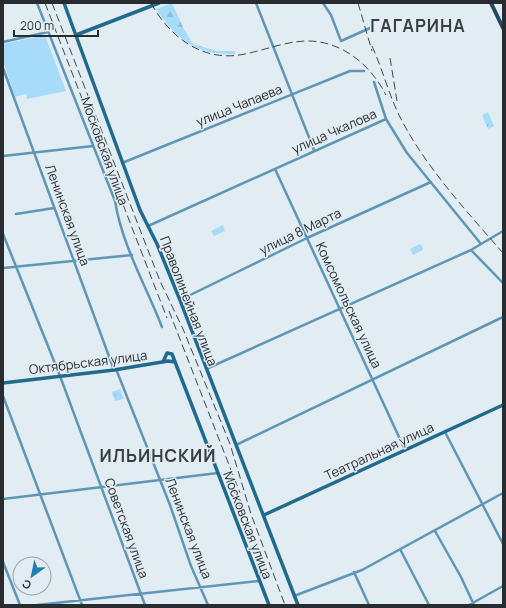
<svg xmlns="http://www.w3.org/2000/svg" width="506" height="608" font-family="Manrope,sans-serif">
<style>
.green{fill:#a7dbfa}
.forest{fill:url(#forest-firs)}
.park{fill:url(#park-tufts)}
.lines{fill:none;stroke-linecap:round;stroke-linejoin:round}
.street{stroke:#5f96b5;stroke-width:2.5}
.secondary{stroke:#216a8e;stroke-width:3.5}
.primary{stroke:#23495e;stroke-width:4}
.rail{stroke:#414549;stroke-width:1;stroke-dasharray:8 4;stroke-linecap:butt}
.labels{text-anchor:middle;stroke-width:3;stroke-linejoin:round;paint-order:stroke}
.street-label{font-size:13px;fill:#282c2f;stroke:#e2edf3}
.district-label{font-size:17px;font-weight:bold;letter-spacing:1px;fill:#373f45;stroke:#e2edf3}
</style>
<defs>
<pattern id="forest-firs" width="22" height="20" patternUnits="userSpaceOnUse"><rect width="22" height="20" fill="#a7dbfa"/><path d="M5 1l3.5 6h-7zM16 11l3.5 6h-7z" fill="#90bcd7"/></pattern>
<pattern id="park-tufts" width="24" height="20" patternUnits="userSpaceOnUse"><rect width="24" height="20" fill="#a7dbfa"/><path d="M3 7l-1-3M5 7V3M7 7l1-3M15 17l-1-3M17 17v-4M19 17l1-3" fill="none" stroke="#90bcd7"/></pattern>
</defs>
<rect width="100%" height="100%" fill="#e2edf3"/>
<path class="green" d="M45,35L66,91L27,99L26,94L15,97L3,61V44Z
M223,225L225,231L214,236L211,231Z
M420,244L422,246L423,250L413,255L410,249Z"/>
<path class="forest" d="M172,3L184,29L193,44L217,51H235V54C197,55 177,40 156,9Z"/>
<path class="park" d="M488,112L494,126L488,129L482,115Z
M120,389L124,399L115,401L112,392Z"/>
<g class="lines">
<path class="street" d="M37,3L115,201C122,245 146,286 162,327
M256,3L314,150
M323,3L331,15L341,41L370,28L372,30
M3,42L48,32
M3,68L114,370
M374,82L386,119
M3,156L93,146
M122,163L350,71H364
M275,169L405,450
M16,214L54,208
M148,226L386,119L407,153L481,244
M3,234L60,376L145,605
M471,250L503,283
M3,268L132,255
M180,300L307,238L431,182
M116,369L170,505L191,566L208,605
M206,369L471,250L503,231
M3,396L82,605
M445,432L503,544
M236,445L503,317
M3,499L218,473
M435,531L461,577L474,605
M400,549L429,605
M3,562L20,605
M354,572L369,605
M294,596L362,570L503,493
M37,605L259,581
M469,605L503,586"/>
<path class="secondary" d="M64,3L140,210L157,244L180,300L298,605
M76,35L159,3
M163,362L167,353L172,354L269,605
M3,383L114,370L168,361L175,362
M264,515L503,405"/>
<path class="primary" d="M491,3L503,28"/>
<path class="rail" d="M45,3L167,318
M52,3L160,281L183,329L230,444L251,514L285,605
M151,3C170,38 204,63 245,54C265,50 284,42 305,41C341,40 370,64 386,95
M358,3L372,51
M372,46C383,70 389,96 401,119C425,166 468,213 503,253
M390,58L397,101
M169,311L240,493
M233,488L256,545"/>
</g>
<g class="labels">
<g class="street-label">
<text transform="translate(239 105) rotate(-22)" y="5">улица Чапаева</text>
<text transform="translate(334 131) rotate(-24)" y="5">улица Чкалова</text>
<text transform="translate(105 151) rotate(70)" y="5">Московская улица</text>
<text transform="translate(68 215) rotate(70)" y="5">Ленинская улица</text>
<text transform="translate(300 231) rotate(-26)" y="5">улица 8 Марта</text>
<text transform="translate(189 301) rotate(69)" y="5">Праволинейная улица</text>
<text transform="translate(349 305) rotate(65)" y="5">Комсомольская улица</text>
<text transform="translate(88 362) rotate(-7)" y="5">Октябрьская улица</text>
<text transform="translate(379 451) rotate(-25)" y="5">Театральная улица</text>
<text transform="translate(248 525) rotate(69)" y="5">Московская улица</text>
<text transform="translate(127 528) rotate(70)" y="5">Советская улица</text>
<text transform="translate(189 528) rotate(69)" y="5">Ленинская улица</text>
</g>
<g class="district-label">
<text x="418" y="32">ГАГАРИНА</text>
<text x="158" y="462">ИЛЬИНСКИЙ</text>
</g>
</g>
<rect width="506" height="608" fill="none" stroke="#282c2f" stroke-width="8"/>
<g transform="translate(32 576) rotate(213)"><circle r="19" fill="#e2edf3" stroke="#98a0a5"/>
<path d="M0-3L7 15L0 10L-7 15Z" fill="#2080ac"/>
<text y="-6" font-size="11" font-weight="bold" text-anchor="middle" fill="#282c2f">С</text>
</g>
<path d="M14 30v6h84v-6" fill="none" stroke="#282c2f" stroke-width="2"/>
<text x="20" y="30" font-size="12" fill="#282c2f" stroke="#e2edf3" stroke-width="3" paint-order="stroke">200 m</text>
</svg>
